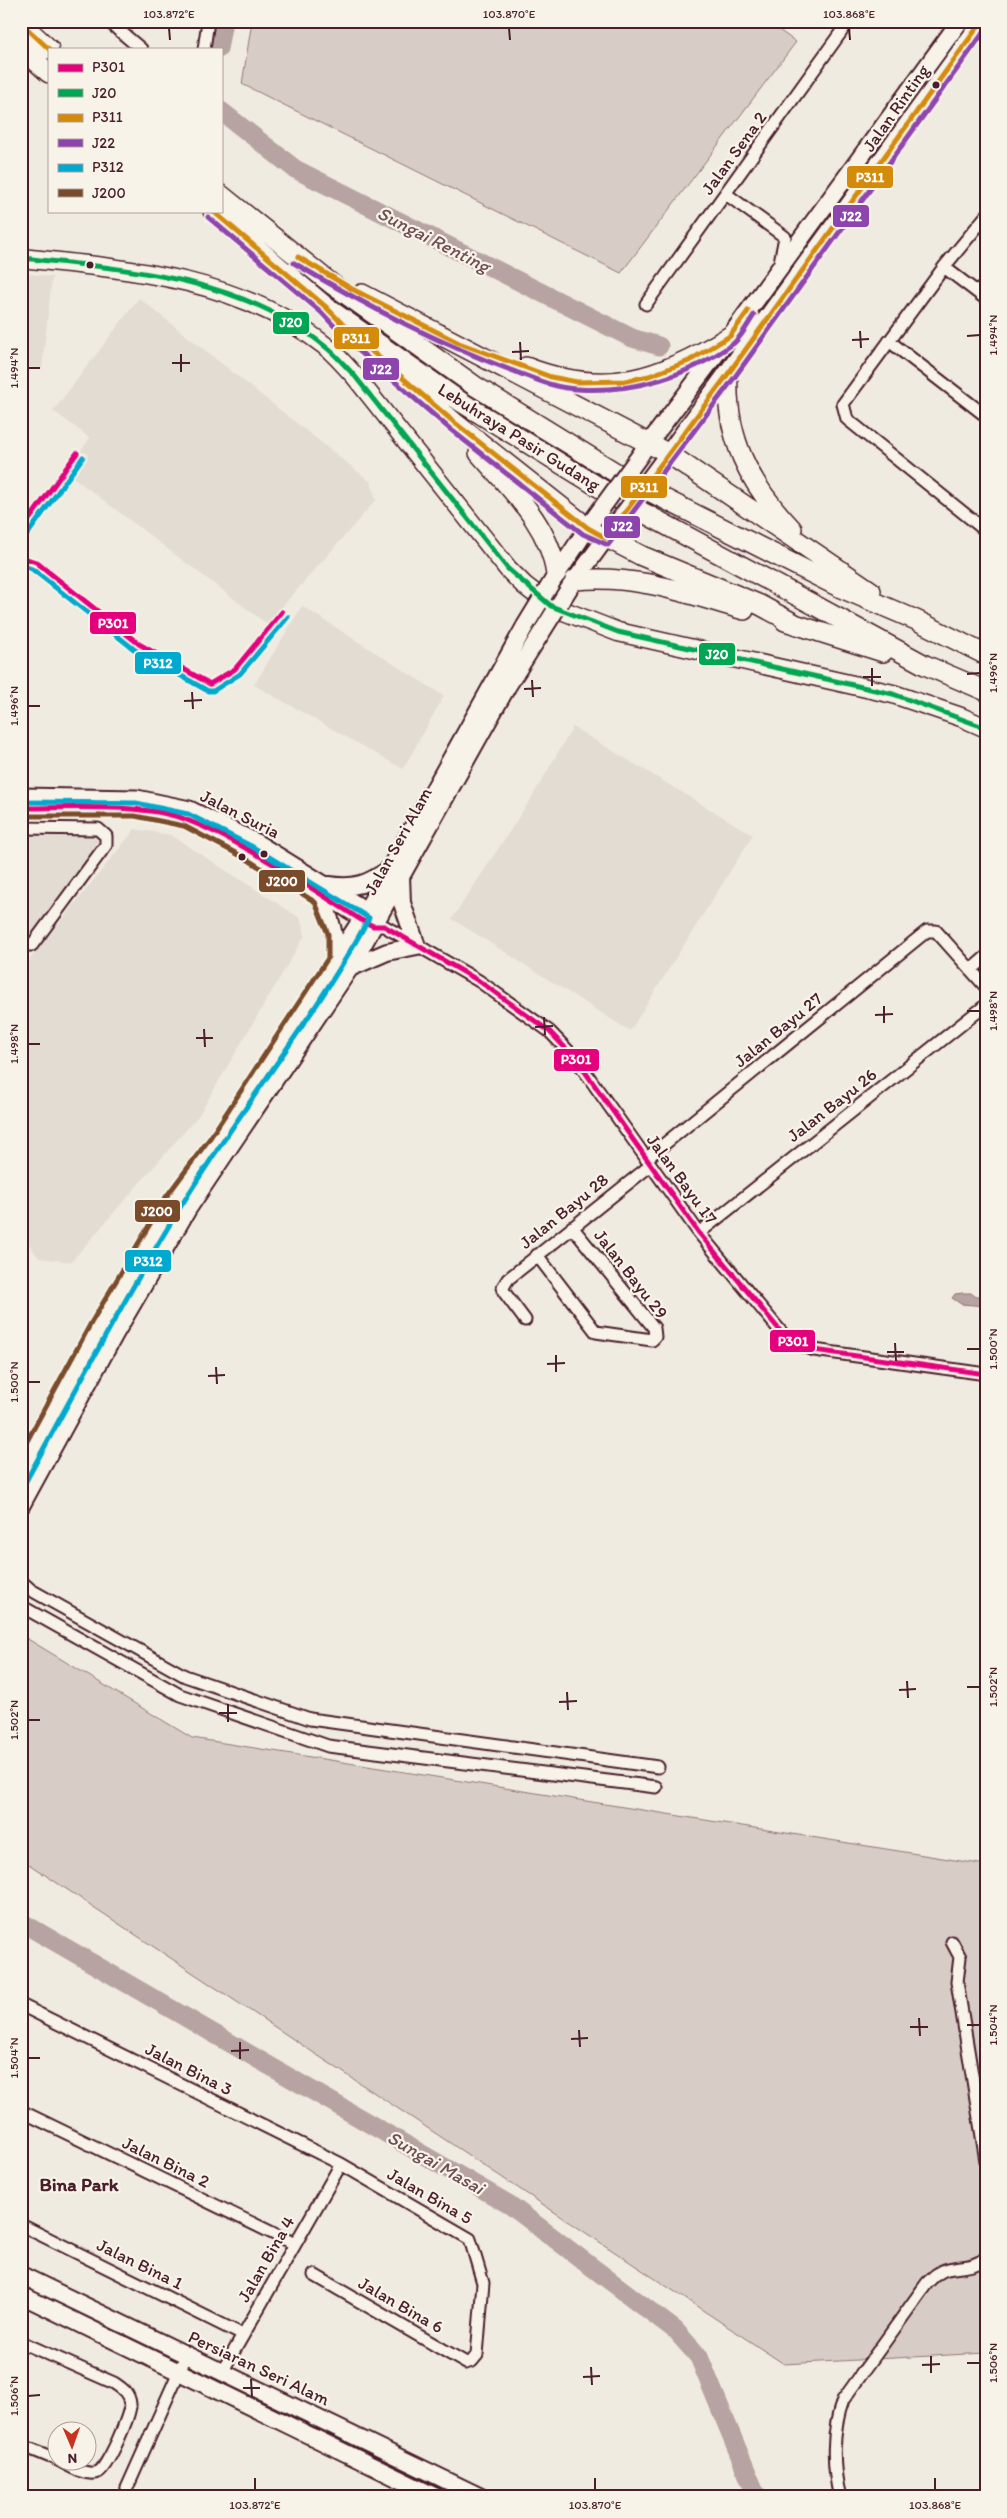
<svg xmlns="http://www.w3.org/2000/svg" width="1007" height="2518" font-family="Itim,sans-serif">
<style>
.built{fill:#e3dcd2}
.green{fill:#d8cdc6;stroke:#917678}
.water{fill:#b7a4a2;stroke:#8b6f72}
.lines{fill:none;stroke-linecap:round;stroke-linejoin:round}
.river{stroke:#b7a4a2;stroke-width:19}
.minor-casing{stroke:#4a1f2b;stroke-width:15}
.secondary-casing{stroke:#4a1f2b;stroke-width:20}
.primary-casing{stroke:#4a1f2b;stroke-width:21}
.trunk-casing{stroke:#4a1f2b;stroke-width:22}
.minor{stroke:#f7f3e8;stroke-width:11}
.secondary{stroke:#f7f3e8;stroke-width:16}
.primary{stroke:#f7f3e8;stroke-width:18}
.trunk{stroke:#f7f3e8;stroke-width:19}
.secondary-bridge-casing{stroke:#4a1f2b;stroke-width:20;stroke-linecap:butt}
.secondary-bridge{stroke:#f7f3e8;stroke-width:16}
.bus-1-casing{stroke:#f7f3e8;stroke-width:9}
.bus-2-casing{stroke:#f7f3e8;stroke-width:9}
.bus-3-casing{stroke:#f7f3e8;stroke-width:9}
.bus-4-casing{stroke:#f7f3e8;stroke-width:9}
.bus-5-casing{stroke:#f7f3e8;stroke-width:9}
.bus-6-casing{stroke:#f7f3e8;stroke-width:9}
.bus-1{stroke:#e5007d;stroke-width:5}
.bus-2{stroke:#00a651;stroke-width:5}
.bus-3{stroke:#d48b09;stroke-width:5}
.bus-4{stroke:#8e44ad;stroke-width:5}
.bus-5{stroke:#00a9ce;stroke-width:5}
.bus-6{stroke:#7a4b2a;stroke-width:5}
.ticks{fill:none;stroke:#4a1f2b;stroke-width:2}
.bus-dot{fill:#4a1f2b;stroke:#f7f3e8;stroke-width:2}
.labels{text-anchor:middle;stroke-width:4.5;stroke-linejoin:round;paint-order:stroke}
.street-label{font-size:18px;fill:#4a1f2b;stroke:#f7f3e8}
.water-label{font-size:19px;font-style:italic;fill:#704e55;stroke:#f7f3e8}
.neighbourhood-label{font-size:19px;font-weight:bold;fill:#4a1f2b;stroke:#f7f3e8}
.line-badge{stroke:#f7f3e8;stroke-width:2}
.badge-label{font-size:14px;text-anchor:middle;font-weight:bold;fill:#fff}
.neatline{fill:none;stroke:#4a1f2b;stroke-width:2}
.ticks-label{font-size:12px;text-anchor:middle;fill:#4a1f2b}
</style>
<rect width="100%" height="100%" fill="#f0ebe0"/>
<filter id="ink" filterUnits="userSpaceOnUse"><feTurbulence type="fractalNoise" baseFrequency=".02" numOctaves="2"/><feDisplacementMap in="SourceGraphic" scale="10" xChannelSelector="R" yChannelSelector="G"/><feConvolveMatrix kernelMatrix="1 2 1 2 8 2 1 2 1" color-interpolation-filters="sRGB"/></filter>
<g filter="url(#ink)">
<path class="built" d="M21,273L52,277L42,369L21,367Z
M139,298L371,482L376,500L267,624L66,472L90,438L53,411Z
M302,606L444,696L403,769L254,685Z
M573,727L753,835L630,1031L452,919L532,797Z
M135,829L171,835L300,918L305,935L199,1115L71,1262L39,1258L21,1234V970Z
M21,832H109L110,847L28,956H21Z"/>
<path class="green" d="M252,21H766L796,42L621,273L242,84Z
M21,1635L192,1738L986,1865V2353L784,2364L21,1859Z"/>
<path class="water" d="M963,1293H971L976,1297L982,1295L986,1297V1306L961,1304L952,1298L955,1294Z"/>
<g class="lines">
<path class="river" d="M218,49L223,21
M221,111L295,169L632,338L659,346
M21,1922L510,2205L675,2330L699,2357L757,2497"/>
<g class="minor-casing">
<path id="minor" d="M108,21L141,49
M204,49L208,21
M726,194L785,237L780,262
M986,216L944,267L843,404L847,419L986,531
M944,267L986,299
M646,304L849,21
M889,341L986,416
M21,794L137,796L190,807L255,839L373,912
M21,808L136,809L186,819L249,851L361,920L373,926H384L479,981L549,1031L576,1059L699,1233L787,1339L814,1350L986,1374
M21,828L98,829L106,836V845L32,945H21
M971,970L986,957
M646,1159L927,931H936L986,987
M699,1233L986,1005
M537,1255L596,1332L652,1340L655,1337L654,1328L572,1227
M525,1320L504,1292L503,1287L508,1279L651,1165
M21,1581L31,1590L185,1676L310,1719L658,1767
M21,1606L180,1695L328,1746L656,1787
M952,1942L960,1957L957,1982L986,2161
M21,2005L341,2164L470,2239L483,2283L477,2355L472,2361L466,2363L314,2275
M21,2111L295,2244
M21,2225L243,2335
M21,2342L114,2383C123,2389 129,2393 130,2404C131,2414 107,2469 98,2472C86,2477 68,2465 58,2460
M222,2372L341,2164
M21,2445L58,2460
M123,2497L186,2356
M840,2497C832,2467 832,2429 843,2400L927,2283C933,2277 939,2271 948,2269C961,2266 976,2268 986,2257"/>
</g>
<g class="secondary-casing">
<path id="secondary" d="M642,452L730,336L960,21
M662,462L982,21
M553,580L593,520
M570,587L611,531
M329,885C355,889 367,884 388,870
M321,897C331,918 336,936 336,960
M350,968L387,952L417,946L402,903L401,875
M21,1468L98,1327L172,1201L216,1142L361,920L525,626
M21,1506L115,1334L188,1209L350,968L507,687L540,635
M21,2275L481,2497
M21,2295L436,2497"/>
</g>
<g class="primary-casing">
<path id="primary" d="M21,258C127,269 238,277 324,345C335,353 344,365 354,375L508,569L524,585L551,606L618,632L893,694L961,717L986,728"/>
</g>
<g class="trunk-casing">
<path id="trunk" d="M21,23L49,49
M21,48L49,73
M221,195L333,285L475,386L631,482L841,588L916,620L986,655
M213,211L326,307L461,402L618,499L925,665L986,691
M362,294L669,454L871,591
M378,357L455,423L588,528L642,556L760,605L797,625
M526,367C606,398 661,379 730,336
M728,374C725,437 749,484 792,529
M479,453C510,489 550,525 556,574
M575,580C635,574 687,593 744,610
M785,621L883,652"/>
</g>
<use href="#minor" class="minor"/>
<use href="#secondary" class="secondary"/>
<use href="#primary" class="primary"/>
<use href="#trunk" class="trunk"/>
<g class="secondary-bridge-casing">
<path id="secondary-bridge" d="M593,520L641,454
M611,531L662,462
M525,626L553,580
M540,635L570,587"/>
</g>
<use href="#secondary-bridge" class="secondary-bridge"/>
<g class="bus-1-casing">
<path id="bus-1" d="M21,531L77,453
M21,557L36,562L139,644L210,684
M210,684L235,669L282,612
M21,808C68,808 144,803 187,820C246,843 307,886 361,920L373,926H384L479,981L549,1031L576,1059L699,1233L787,1339L814,1350L986,1374"/>
</g>
<g class="bus-2-casing">
<path id="bus-2" d="M21,258C126,269 243,277 327,348C337,356 345,366 354,375L508,569L551,606L618,632L893,694L986,728"/>
</g>
<g class="bus-3-casing">
<path id="bus-3" d="M21,23L49,49
M213,211L326,307L355,337L455,423L588,528L606,538L728,374L982,21
M298,257L352,289L459,343L551,377L577,382L626,381L649,376L689,361L730,336L748,311"/>
</g>
<g class="bus-4-casing">
<path id="bus-4" d="M208,217L321,312L350,343L450,429L583,534L608,545L734,378L986,29
M294,263C363,304 433,341 508,369C530,377 553,388 577,389C633,393 689,376 734,343C742,336 748,324 754,315"/>
</g>
<g class="bus-5-casing">
<path id="bus-5" d="M27,535L83,457
M21,565L32,569L135,650L208,691H213L240,674L288,617
M21,802L136,803L188,814L251,846L369,918C314,1019 241,1108 181,1206C124,1299 73,1395 21,1490"/>
</g>
<g class="bus-6-casing">
<path id="bus-6" d="M21,816H135L184,826L245,858L315,902L328,934V958L210,1138L166,1197L91,1323L21,1452"/>
</g>
<use href="#bus-1" class="bus-1"/>
<use href="#bus-2" class="bus-2"/>
<use href="#bus-3" class="bus-3"/>
<use href="#bus-4" class="bus-4"/>
<use href="#bus-5" class="bus-5"/>
<use href="#bus-6" class="bus-6"/>
</g>
</g>
<path class="ticks" d="M169,28L170,40M509,28L510,40M849,28L850,40M860,331L861,348M967,336L980,335M852,340L869,339M520,342L521,360M512,352L529,351M181,354V372M172,363H190M28,368H40M872,668V686M967,674L980,673M863,677H881M532,680L533,697M524,689L541,688M192,692L193,709M184,701L202,700M28,706H40M884,1006V1023M967,1011H980M875,1015L893,1014M544,1017L545,1035M535,1027L553,1026M204,1029L205,1047M196,1038H213M28,1044H40M895,1343L896,1361M967,1349H980M887,1352H904M556,1355V1372M547,1364L565,1363M216,1367L217,1384M208,1376L225,1375M28,1382H40M907,1681L908,1698M967,1687H980M899,1690L916,1689M567,1692L568,1710M559,1702L577,1701M228,1704V1722M219,1713H237M28,1720H40M919,2018L920,2036M967,2025H980M910,2027H928M579,2030L580,2047M571,2039L588,2038M240,2042V2059M231,2051L249,2050M28,2058H40M931,2356V2373M967,2363H980M922,2365L940,2364M591,2367L592,2385M583,2377L600,2376M251,2379L252,2397M243,2388H260M28,2396L40,2395M255,2478V2490M595,2478V2490M935,2478V2490"/>
<g class="bus-dot">
<circle cx="936" cy="85" r="4.5"/>
<circle cx="90" cy="265" r="4.5"/>
<circle cx="264" cy="854" r="4.5"/>
<circle cx="242" cy="857" r="4.5"/>
</g>
<g class="labels">
<g class="street-label">
<text transform="translate(896 108) rotate(-55)" y="6">Jalan Rinting</text>
<text transform="translate(734 153) rotate(-54)" y="6">Jalan Sena 2</text>
<text transform="translate(519 437) rotate(32)" y="6">Lebuhraya Pasir Gudang</text>
<text transform="translate(240 814) rotate(27)" y="6">Jalan Suria</text>
<text transform="translate(398 841) rotate(-61)" y="6">Jalan Seri Alam</text>
<text transform="translate(778 1030) rotate(-39)" y="6">Jalan Bayu 27</text>
<text transform="translate(832 1105) rotate(-38)" y="6">Jalan Bayu 26</text>
<text transform="translate(682 1179) rotate(54)" y="6">Jalan Bayu 17</text>
<text transform="translate(564 1211) rotate(-39)" y="6">Jalan Bayu 28</text>
<text transform="translate(631 1274) rotate(52)" y="6">Jalan Bayu 29</text>
<text transform="translate(189 2069) rotate(27)" y="6">Jalan Bina 3</text>
<text transform="translate(166 2162) rotate(26)" y="6">Jalan Bina 2</text>
<text transform="translate(430 2196) rotate(30)" y="6">Jalan Bina 5</text>
<text transform="translate(266 2259) rotate(-60)" y="6">Jalan Bina 4</text>
<text transform="translate(140 2264) rotate(26)" y="6">Jalan Bina 1</text>
<text transform="translate(401 2305) rotate(30)" y="6">Jalan Bina 6</text>
<text transform="translate(259 2368) rotate(25)" y="6">Persiaran Seri Alam</text>
</g>
<g class="water-label">
<text transform="translate(434 239) rotate(27)" y="7">Sungai Renting</text>
<text transform="translate(436 2162) rotate(30)" y="7">Sungai Masai</text>
</g>
<g class="neighbourhood-label">
<text x="79" y="2191">Bina Park</text>
</g>
</g>
<g class="line-badge">
<rect x="846" y="165" width="48" height="24" rx="5" fill="#d48b09"/>
<rect x="832" y="204" width="38" height="24" rx="5" fill="#8e44ad"/>
<rect x="272" y="311" width="38" height="24" rx="5" fill="#00a651"/>
<rect x="333" y="326" width="47" height="24" rx="5" fill="#d48b09"/>
<rect x="362" y="357" width="38" height="24" rx="5" fill="#8e44ad"/>
<rect x="620" y="475" width="48" height="24" rx="5" fill="#d48b09"/>
<rect x="603" y="515" width="38" height="24" rx="5" fill="#8e44ad"/>
<rect x="89" y="611" width="48" height="24" rx="5" fill="#e5007d"/>
<rect x="698" y="642" width="38" height="24" rx="5" fill="#00a651"/>
<rect x="134" y="651" width="48" height="24" rx="5" fill="#00a9ce"/>
<rect x="258" y="869" width="48" height="24" rx="5" fill="#7a4b2a"/>
<rect x="553" y="1048" width="47" height="24" rx="5" fill="#e5007d"/>
<rect x="134" y="1199" width="47" height="24" rx="5" fill="#7a4b2a"/>
<rect x="124" y="1249" width="48" height="24" rx="5" fill="#00a9ce"/>
<rect x="769" y="1329" width="47" height="24" rx="5" fill="#e5007d"/>
</g>
<g class="badge-label">
<text x="870" y="182">P311</text>
<text x="851" y="221">J22</text>
<text x="291" y="327">J20</text>
<text x="356" y="343">P311</text>
<text x="381" y="374">J22</text>
<text x="644" y="492">P311</text>
<text x="622" y="531">J22</text>
<text x="113" y="628">P301</text>
<text x="717" y="659">J20</text>
<text x="158" y="668">P312</text>
<text x="282" y="886">J200</text>
<text x="576" y="1064">P301</text>
<text x="157" y="1216">J200</text>
<text x="148" y="1266">P312</text>
<text x="793" y="1346">P301</text>
</g>
<rect width="1007" height="2518" fill="none" stroke="#f7f3e8" stroke-width="55"/>
<rect x="48" y="48" width="175" height="165" fill="#f7f3e8" stroke="#b29e9c"/>
<rect x="58" y="64" width="25" height="8" fill="#e5007d" stroke="#b29e9c"/>
<text x="92" y="72" font-size="15" fill="#4a1f2b">P301</text>
<rect x="58" y="89" width="25" height="8" fill="#00a651" stroke="#b29e9c"/>
<text x="92" y="98" font-size="15" fill="#4a1f2b">J20</text>
<rect x="58" y="114" width="25" height="8" fill="#d48b09" stroke="#b29e9c"/>
<text x="92" y="122" font-size="15" fill="#4a1f2b">P311</text>
<rect x="58" y="139" width="25" height="8" fill="#8e44ad" stroke="#b29e9c"/>
<text x="92" y="148" font-size="15" fill="#4a1f2b">J22</text>
<rect x="58" y="164" width="25" height="8" fill="#00a9ce" stroke="#b29e9c"/>
<text x="92" y="172" font-size="15" fill="#4a1f2b">P312</text>
<rect x="58" y="189" width="25" height="8" fill="#7a4b2a" stroke="#b29e9c"/>
<text x="92" y="198" font-size="15" fill="#4a1f2b">J200</text>
<g transform="translate(72 2446) rotate(178)"><circle r="24" fill="#f7f3e8" stroke="#b29e9c"/>
<path d="M0-4L9 19L0 12L-9 19Z" fill="#c8321e"/>
<text y="-8" font-size="14" font-weight="bold" text-anchor="middle" fill="#4a1f2b">N</text>
</g>
<rect x="28" y="28" width="952" height="2462" class="neatline"/>
<g class="ticks-label">
<text x="169" y="18">103.872°E</text>
<text x="509" y="18">103.870°E</text>
<text x="849" y="18">103.868°E</text>
<text transform="translate(993 335) rotate(-90)" y="4">1.494°N</text>
<text transform="translate(14 368) rotate(-90)" y="4">1.494°N</text>
<text transform="translate(993 673) rotate(-90)" y="4">1.496°N</text>
<text transform="translate(14 706) rotate(-90)" y="4">1.496°N</text>
<text transform="translate(993 1011) rotate(-90)" y="4">1.498°N</text>
<text transform="translate(14 1044) rotate(-90)" y="4">1.498°N</text>
<text transform="translate(993 1349) rotate(-90)" y="4">1.500°N</text>
<text transform="translate(14 1382) rotate(-90)" y="4">1.500°N</text>
<text transform="translate(993 1687) rotate(-90)" y="4">1.502°N</text>
<text transform="translate(14 1720) rotate(-90)" y="4">1.502°N</text>
<text transform="translate(993 2025) rotate(-90)" y="4">1.504°N</text>
<text transform="translate(14 2058) rotate(-90)" y="4">1.504°N</text>
<text transform="translate(993 2363) rotate(-90)" y="4">1.506°N</text>
<text transform="translate(14 2396) rotate(-90)" y="4">1.506°N</text>
<text x="255" y="2509">103.872°E</text>
<text x="595" y="2509">103.870°E</text>
<text x="935" y="2509">103.868°E</text>
</g>
</svg>
